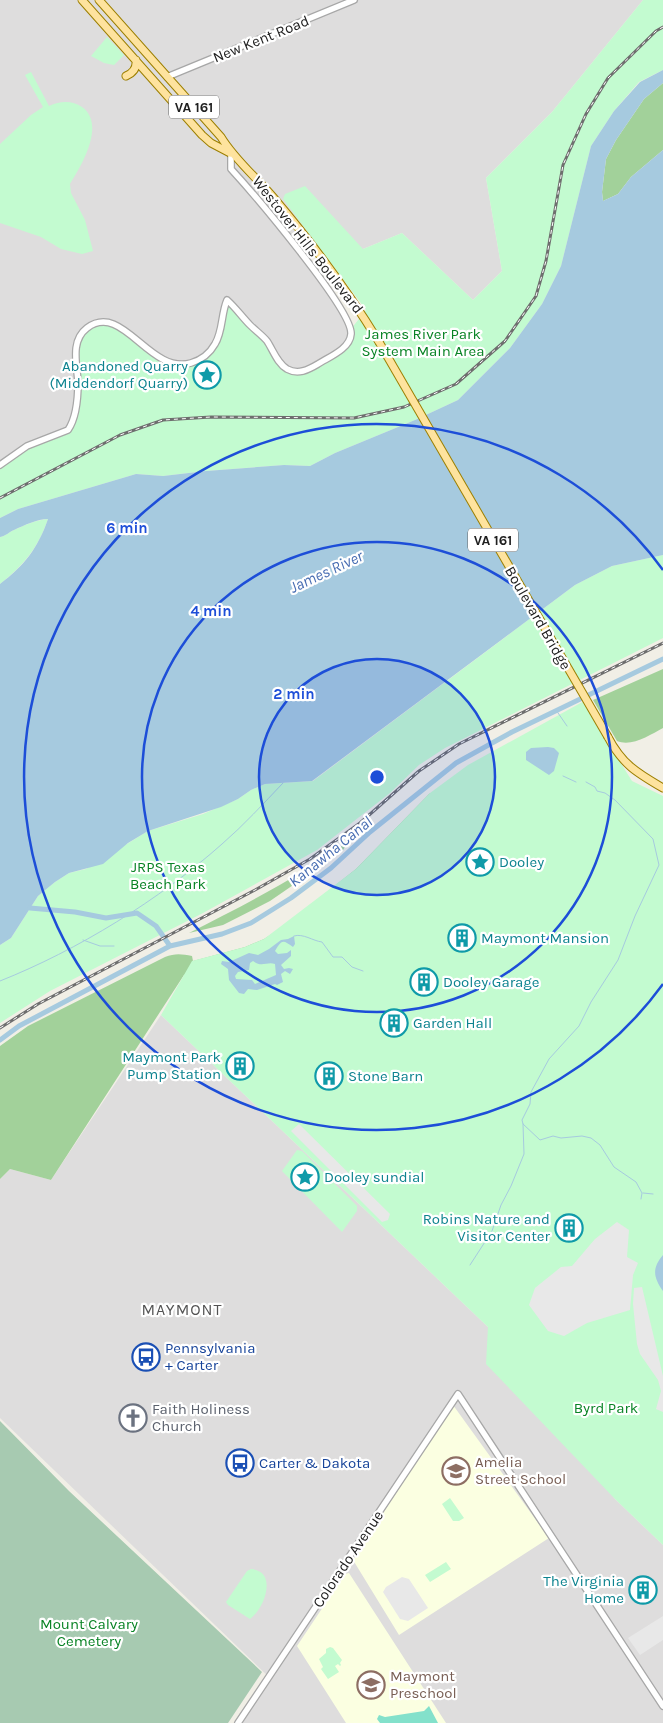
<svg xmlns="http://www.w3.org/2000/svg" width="663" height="1723" font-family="Karla,sans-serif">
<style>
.residential{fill:#dedddd}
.education{fill:#fbffe1}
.forest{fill:#a2d19a}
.cemetery{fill:#a7cab1}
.park{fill:#c3fbd0}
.pitch{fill:#83e1cb}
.parking{fill:#e8e8e8}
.water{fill:#a6cadf;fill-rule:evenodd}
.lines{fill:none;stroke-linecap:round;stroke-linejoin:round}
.stream{stroke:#a6cadf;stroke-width:1}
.canal{stroke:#a6cadf;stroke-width:5}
.tertiary-casing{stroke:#a7a7a7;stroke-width:8}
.primary-casing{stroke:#9c7f00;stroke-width:9}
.tertiary{stroke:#fff;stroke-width:5.5}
.primary{stroke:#fee39e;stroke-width:7}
.rail-casing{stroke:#6e6e6e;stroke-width:3}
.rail{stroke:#fff;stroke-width:1;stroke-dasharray:4;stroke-linecap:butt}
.primary-bridge-casing{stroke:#9c7f00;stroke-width:9;stroke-linecap:butt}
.primary-bridge{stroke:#fee39e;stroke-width:7}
.ring{fill:none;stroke:#1d4ed8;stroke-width:2.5}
.labels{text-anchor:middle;stroke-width:4.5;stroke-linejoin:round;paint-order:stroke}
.shield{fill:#fff;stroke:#636363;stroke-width:1}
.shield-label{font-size:14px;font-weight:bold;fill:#202020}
.street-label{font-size:15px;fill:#202020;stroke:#fff}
.park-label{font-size:15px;fill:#098325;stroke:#fff}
.culture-label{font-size:15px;fill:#0d838f;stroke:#fff;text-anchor:start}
.transit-label{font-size:15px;fill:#164399;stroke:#fff;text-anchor:start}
.worship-label{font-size:15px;fill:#5b616d;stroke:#fff;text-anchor:start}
.education-label{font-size:15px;fill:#785e54;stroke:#fff;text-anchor:start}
.water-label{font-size:16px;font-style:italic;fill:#496eb3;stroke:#fff}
.neighbourhood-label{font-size:16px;letter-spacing:1px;fill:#535353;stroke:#fff}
.centre{fill:#1d4ed8;stroke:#fff;stroke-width:2.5}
.ring-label{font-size:15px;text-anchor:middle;font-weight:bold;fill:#1d4ed8;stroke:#fff;stroke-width:4.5;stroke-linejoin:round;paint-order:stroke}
</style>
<rect width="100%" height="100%" fill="#f1efe6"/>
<path class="residential" d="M0,0H643L552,112L486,178L502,271L473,300L402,233L363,249H297L351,329V334L342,349L298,372L220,331L208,353L75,414L68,430L0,465Z
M161,1015L488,1327L615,1499L663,1545V1723H242L271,1679L0,1418V1179L10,1169L51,1180Z"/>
<path class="education" d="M453,1405L549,1538L399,1635L353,1560Z
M349,1573L446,1723H346L297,1646L345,1574Z"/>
<path class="forest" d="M663,83V150L631,177L618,194L603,201L602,192L606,159L616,140L644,99Z
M663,669V728C650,735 632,747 617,741L593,700Z
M430,793L396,885L184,975L51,1180L10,1169L0,1179V1046L28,1026L165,957C175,953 182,954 192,956L193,961L245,947L264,939L281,928L356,869Z
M349,841L343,850L331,859L270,901L223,925L189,933C244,905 299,877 349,841Z"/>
<path class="cemetery" d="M0,1421L69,1491L262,1672L228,1723H0Z"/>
<path class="park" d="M643,0H663V70L639,82L614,111L591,146L561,266L542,304L510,348L458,400L415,420L335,453L310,466L284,465L206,471L163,476L136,474L18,509L0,518V465L27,446L63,433L75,414L78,337L98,323H111L164,361L193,362L212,348L227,300L263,337L279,361L295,372L315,364L346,345L351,329L366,310L283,199L285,194L305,186L363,249L402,233L473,300L502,271L486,178L552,112Z
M107,37L124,55L114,65L104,63L91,56Z
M31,72L49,106C60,101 72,100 82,107C106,124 82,165 70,184L71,193L85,220L93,251L82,254L61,249L41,237L0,223V144L31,115L43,107L25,75Z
M48,519C38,548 24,565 0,584V537C6,536 9,532 14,530C25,525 36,520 48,519Z
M663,555V638L445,748L419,765L390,793L317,850L203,913L50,991L0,1023V945L11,938L38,896L55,882L69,873L86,869L148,831L203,814L238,799L251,790L265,784L313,781L575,585L612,566Z
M586,700L610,746L632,781L663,796V1545L615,1499L486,1364L488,1327L161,1015L192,961L245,947L264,939L356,869L430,793L468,765Z
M297,1150L302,1151L357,1206V1211L342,1232L282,1171Z
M450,1498L464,1518L459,1521H453L442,1504Z
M446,1562L451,1569L430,1582L425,1575Z
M251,1569C278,1571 265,1608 250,1619L228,1605L226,1602L247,1571Z
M330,1647L333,1648L342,1660L340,1663L341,1665L340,1666L338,1664L335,1666L339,1672L328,1679L321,1669L323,1667L319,1659L326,1653V1649Z"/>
<path class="pitch" d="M429,1706L438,1723H380L377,1719L379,1715L385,1717L424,1711Z"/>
<path class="parking" d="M299,1124L390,1214L388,1220L382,1222L291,1131Z
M617,1222L629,1230L627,1257L638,1263L633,1275L630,1310L587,1323L564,1336L548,1331L529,1305L535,1288L561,1267L572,1266L595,1239Z
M642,1287L663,1376V1412L656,1409L661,1391L658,1380L640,1354L637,1344L633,1304L634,1288Z
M402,1577L409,1579L428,1608L408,1621L400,1619L383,1592L386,1587Z
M663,1616V1640L640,1655L628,1638Z"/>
<path class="water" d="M663,70V83L644,99L616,140L606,159L602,192L603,201L618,194L631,177L663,150V555L612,566L575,585L312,781L265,784L251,790L238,799L221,807L148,831L128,843L103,864L69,873L55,882L38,896L11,938L0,945V584C24,566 38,548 48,519C37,519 25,525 14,530C9,532 6,536 0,537V518L18,509L136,474L163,476L206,471L284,465L310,466L335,453L415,420L458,400L510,348L542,304L561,266L591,146L614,111L640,82Z
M548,747L554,748L559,753L554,771L549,775L526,760V752L531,748Z
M294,936L295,944L293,947C283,940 282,939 275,951L278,954L287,953L291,950V956L281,965L284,969L289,968L293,969L290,974L285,971L281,974L283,982L277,985L275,984L257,990L248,989L244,994L239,993L229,980L228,969L221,964L222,961L229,962L249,953L258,955L269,949L281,940L288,939ZM253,961C262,968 267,961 275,964L276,975L255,984L252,980L236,979L235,976L238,972L249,970L250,963Z
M663,1255V1291C653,1277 652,1268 663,1255Z"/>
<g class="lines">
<path class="stream" d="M556,710L567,726
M563,776L576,782
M586,782L595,787L597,791L605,793L615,800L653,839L659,865L635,916L618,960L591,1002L579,1026L549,1059L531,1092L530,1104L522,1120L523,1124L540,1140L553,1136L561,1138L582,1136L591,1138L600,1145L614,1167L636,1182L642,1193L641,1199
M294,936C303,933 313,941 322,942L333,957H342L352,967L363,971
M83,940L100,946H114
M0,981C78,950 159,900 222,844C244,825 263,804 283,783
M643,1193L653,1194
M470,1265L492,1231L501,1205L511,1186L524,1154L523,1124"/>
<path class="canal" d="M30,908L75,912L106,918L137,913L156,926L170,946
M0,1040L19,1026L170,946L222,934L251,923L291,898L331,868L370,832L456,763L512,732L663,659"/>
<g class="tertiary-casing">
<path id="tertiary" d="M167,77L354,0
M0,465L27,446L68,430C77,417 78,398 78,382C77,364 70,341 87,328C123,301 149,375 191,363C201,360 210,353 215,344C223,331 221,314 227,300C236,308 242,317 250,325C256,331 262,335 267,341C273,350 277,363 287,369C298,375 308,370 318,364C329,357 350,349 351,334C353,310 252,192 231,169V153
M238,1723L458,1394L663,1706"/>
</g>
<g class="primary-casing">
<path id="primary" d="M82,0L202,135L211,143L230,153
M99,0L221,137C235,160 256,177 273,197C312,243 348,291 379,342
M126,76C133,73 137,68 136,60
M608,737C622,764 637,773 663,788"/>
</g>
<use href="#tertiary" class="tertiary"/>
<use href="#primary" class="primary"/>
<g class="rail-casing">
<path id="rail" d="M0,498L120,435L163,420L211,417L354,418L404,407L456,384L505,341L536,296L546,261L563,165L586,114L608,78L656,31L663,27
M0,1028L38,1004L255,890L310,859L360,823L419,771L459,744L663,643"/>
</g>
<use href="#rail" class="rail"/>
<g class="primary-bridge-casing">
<path id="primary-bridge" d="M379,342L608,737"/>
</g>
<use href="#primary-bridge" class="primary-bridge"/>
</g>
<circle cx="377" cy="777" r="118" fill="#1d4ed8" fill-opacity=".12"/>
<g class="ring">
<circle cx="377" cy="777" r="118"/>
<circle cx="377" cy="777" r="235"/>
<path d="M663 984A353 353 0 1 1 663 570"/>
</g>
<defs>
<g id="sight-ring" transform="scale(1.4375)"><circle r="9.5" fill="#fff" stroke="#0f9aa8" stroke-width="1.5"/><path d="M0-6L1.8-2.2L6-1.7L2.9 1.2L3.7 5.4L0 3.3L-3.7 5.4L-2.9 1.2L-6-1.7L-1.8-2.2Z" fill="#0f9aa8"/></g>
<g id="building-ring" transform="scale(1.4375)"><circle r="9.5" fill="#fff" stroke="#0f9aa8" stroke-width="1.5"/><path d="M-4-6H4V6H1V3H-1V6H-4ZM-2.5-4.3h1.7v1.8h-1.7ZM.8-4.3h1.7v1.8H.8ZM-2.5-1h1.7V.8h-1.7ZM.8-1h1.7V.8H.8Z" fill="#0f9aa8"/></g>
<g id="bus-ring" transform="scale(1.4375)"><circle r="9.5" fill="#fff" stroke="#1a4fb4" stroke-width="1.5"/><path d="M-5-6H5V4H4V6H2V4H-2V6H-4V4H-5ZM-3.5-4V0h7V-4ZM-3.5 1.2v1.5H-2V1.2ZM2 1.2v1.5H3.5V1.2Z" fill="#1a4fb4"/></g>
<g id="church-ring" transform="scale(1.4375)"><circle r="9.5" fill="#fff" stroke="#6b7280" stroke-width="1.5"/><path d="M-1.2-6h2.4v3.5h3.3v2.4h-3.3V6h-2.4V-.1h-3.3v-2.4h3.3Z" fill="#6b7280"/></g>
<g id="school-ring" transform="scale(1.4375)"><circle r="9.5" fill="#fff" stroke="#8d6e63" stroke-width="1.5"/><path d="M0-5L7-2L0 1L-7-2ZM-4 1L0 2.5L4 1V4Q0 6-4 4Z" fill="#8d6e63"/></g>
</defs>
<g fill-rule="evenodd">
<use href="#sight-ring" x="207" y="375"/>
<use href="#sight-ring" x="480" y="862"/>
<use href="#building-ring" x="462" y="938"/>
<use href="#building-ring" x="424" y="982"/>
<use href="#building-ring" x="394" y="1023"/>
<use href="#building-ring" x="240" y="1066"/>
<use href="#building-ring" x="329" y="1076"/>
<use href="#sight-ring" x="305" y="1177"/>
<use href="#building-ring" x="569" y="1228"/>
<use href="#bus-ring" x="146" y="1357"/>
<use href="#church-ring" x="133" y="1418"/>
<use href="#bus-ring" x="240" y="1463"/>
<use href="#school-ring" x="456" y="1471"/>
<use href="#building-ring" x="643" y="1590"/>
<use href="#school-ring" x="371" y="1685"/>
</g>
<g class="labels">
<g class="shield">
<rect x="169" y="95.5" width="50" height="23" rx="4"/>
<rect x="468" y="528.5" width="50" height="23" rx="4"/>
</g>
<g class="shield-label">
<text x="194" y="112">VA 161</text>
<text x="493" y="545">VA 161</text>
</g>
<g class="street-label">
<text transform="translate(261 39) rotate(-22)" y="5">New Kent Road</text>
<text transform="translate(308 245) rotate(52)" y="5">Westover Hills Boulevard</text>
<text transform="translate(538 618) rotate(60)" y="5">Boulevard Bridge</text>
<text transform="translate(348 1559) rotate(-56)" y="5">Colorado Avenue</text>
</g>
<g class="park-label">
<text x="423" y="339">James River Park<tspan x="423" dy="17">System Main Area</tspan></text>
<text x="168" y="872">JRPS Texas<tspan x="168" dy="17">Beach Park</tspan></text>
<text x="606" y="1413">Byrd Park</text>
<text x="89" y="1629">Mount Calvary<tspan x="89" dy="17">Cemetery</tspan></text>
</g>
<g class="culture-label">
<text x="188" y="371" text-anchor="end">Abandoned Quarry<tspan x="188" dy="17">(Middendorf Quarry)</tspan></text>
<text x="499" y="867">Dooley</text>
<text x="481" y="943">Maymont Mansion</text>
<text x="443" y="987">Dooley Garage</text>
<text x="413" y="1028">Garden Hall</text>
<text x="221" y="1062" text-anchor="end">Maymont Park<tspan x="221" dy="17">Pump Station</tspan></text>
<text x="348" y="1081">Stone Barn</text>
<text x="324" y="1182">Dooley sundial</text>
<text x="550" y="1224" text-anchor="end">Robins Nature and<tspan x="550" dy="17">Visitor Center</tspan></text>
<text x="624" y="1586" text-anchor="end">The Virginia<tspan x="624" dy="17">Home</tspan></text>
</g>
<g class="transit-label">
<text x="165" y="1353">Pennsylvania<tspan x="165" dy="17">+ Carter</tspan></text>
<text x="259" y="1468">Carter &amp; Dakota</text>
</g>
<g class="worship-label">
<text x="152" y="1414">Faith Holiness<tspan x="152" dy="17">Church</tspan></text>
</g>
<g class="education-label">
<text x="475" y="1467">Amelia<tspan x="475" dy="17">Street School</tspan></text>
<text x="390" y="1681">Maymont<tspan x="390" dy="17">Preschool</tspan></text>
</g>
<g class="water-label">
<text transform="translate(326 571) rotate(-25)" y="6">James River</text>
<text transform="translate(330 851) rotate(-39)" y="6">Kanawha Canal</text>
</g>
<g class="neighbourhood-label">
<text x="182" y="1315">MAYMONT</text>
</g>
</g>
<circle cx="377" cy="777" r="8" class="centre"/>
<g class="ring-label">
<text x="127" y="533">6 min</text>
<text x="211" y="616">4 min</text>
<text x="294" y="699">2 min</text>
</g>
</svg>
